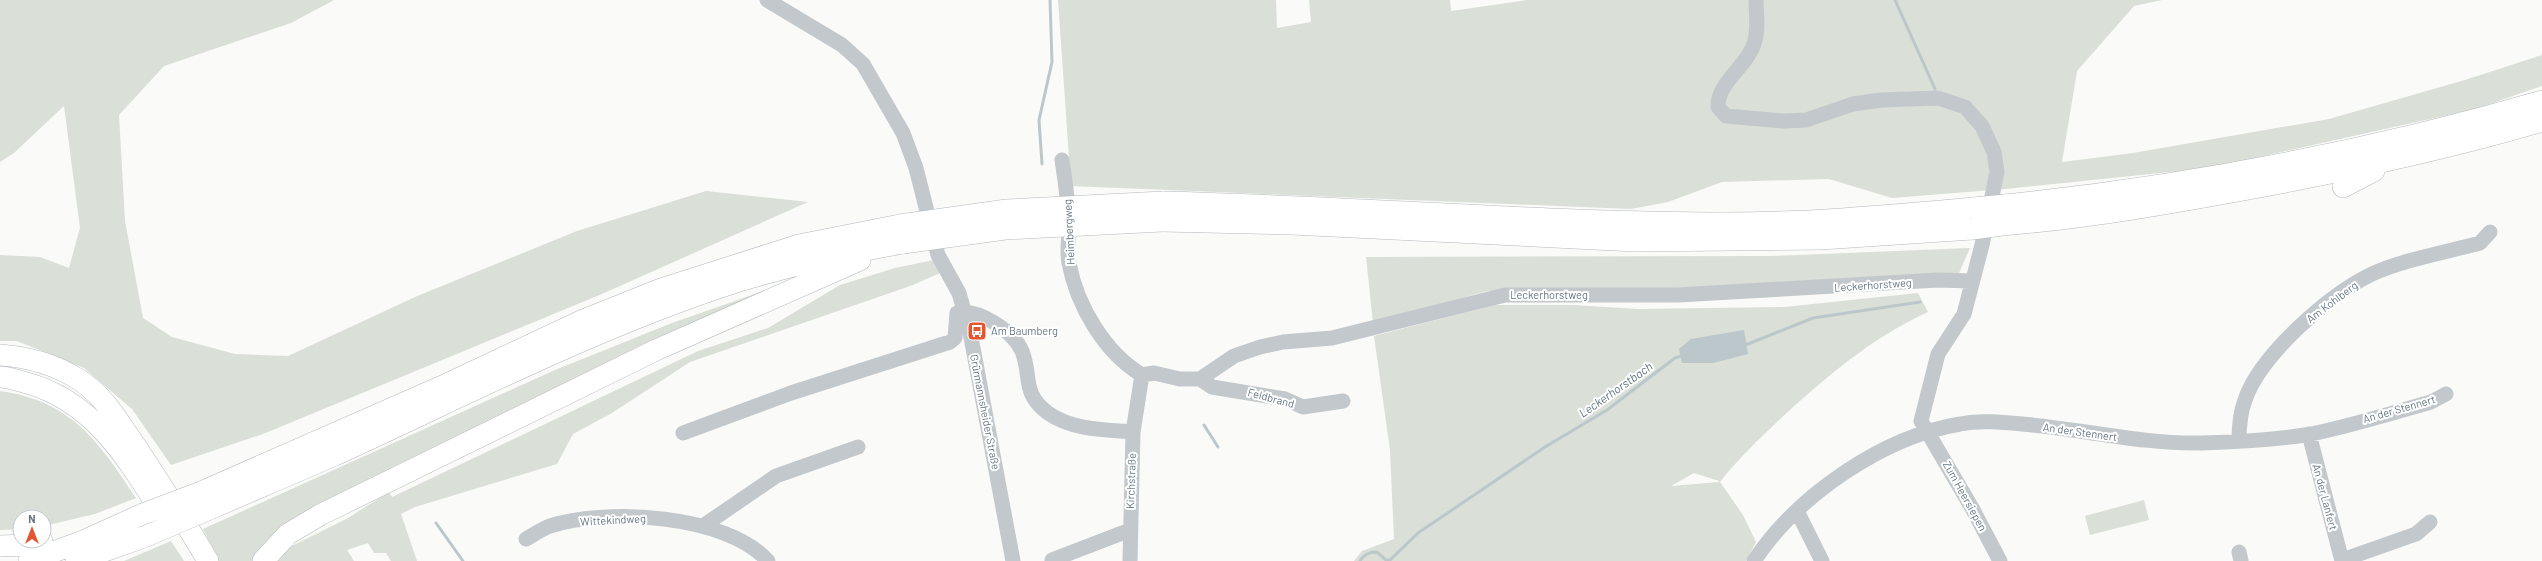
<svg xmlns="http://www.w3.org/2000/svg" width="2542" height="561" font-family="Barlow,sans-serif">
<style>
.green{fill:#dadfd7;fill-rule:evenodd}
.water{fill:#bbc7cb}
.lines{fill:none;stroke-linecap:round;stroke-linejoin:round}
.stream{stroke:#bbc7cb;stroke-width:3}
.highway-casing{stroke:#b4b9bd;stroke-width:22}
.minor{stroke:#c3c8cc;stroke-width:15}
.highway{stroke:#fff;stroke-width:21}
.highway-bridge-casing{stroke:#b4b9bd;stroke-width:22;stroke-linecap:butt}
.highway-bridge{stroke:#fff;stroke-width:21}
.labels{text-anchor:middle;stroke-width:4;stroke-linejoin:round;paint-order:stroke}
.street-label{font-size:11px;fill:#657683;stroke:#fff}
.poi-label{font-size:11px;fill:#657683;stroke:#fff;text-anchor:start}
.water-label{font-size:12px;font-style:italic;fill:#60757c;stroke:#fff}
</style>
<rect width="100%" height="100%" fill="#fafaf8"/>
<path class="green" d="M0,0H334L291,23L164,66L119,115L125,221L143,318L172,337L235,354L288,356L415,297L577,231L706,191L808,202L602,294L263,434L171,465L132,409L84,368L17,341H0V255L40,257L69,268L80,228L64,106L14,153L0,162Z
M1058,0H1276L1277,28L1311,22L1309,0H1450L1451,11L1527,0H2162L2134,6L2077,71L2062,162L2133,153L2329,119L2465,80L2542,55V86L2475,109L2209,168L2005,189L1892,198L1829,179L1722,182L1668,202L1631,209L1071,186Z
M1970,248L1959,273L1731,290L1588,289L1487,291L1373,323L1366,257L1771,256Z
M934,260L940,273L913,285L690,362L612,413L573,434L557,464L415,507L401,514L417,561H391L386,553H374L368,543L347,550L354,561H277L290,547L348,518L389,492L392,497L698,351L768,328L840,285L895,268Z
M800,278L301,514L277,531L256,561H219L203,529L555,370L672,323Z
M1918,293L1928,312C1871,338 1825,378 1779,420C1758,440 1738,459 1720,482L1743,515L1756,542L1746,561H1354L1362,551L1394,539L1390,450L1374,336L1495,305H1573L1638,309L1784,307ZM1694,473L1719,481V482L1671,486Z
M0,391C72,401 99,442 136,498L95,514L44,526V517H20V529L0,530Z
M2144,500L2149,520L2090,535L2085,516Z
M171,541L184,561H124Z"/>
<path class="water" d="M1744,330L1748,354L1713,363H1682L1679,349L1691,339Z"/>
<g class="lines">
<path class="stream" d="M1895,0L1935,89
M1042,164L1039,120L1052,62L1050,0
M1743,346L1813,318L1920,302
M1204,425L1218,447
M436,523L463,561
M1360,561C1364,554 1369,552 1377,552L1386,560H1390L1418,533L1545,447L1607,410L1675,358L1684,355"/>
<g class="highway-casing">
<path id="highway" d="M2343,187L2374,171
M1163,202C1345,206 1527,222 1709,223C1798,224 1886,216 1974,208
M2005,205C2187,186 2366,152 2542,101
M1162,221L1292,224L1635,241L1821,239L1972,229
M2002,225C2090,218 2178,202 2265,186C2358,168 2451,148 2542,121
M0,355C28,357 54,364 78,379C104,395 118,421 135,445C160,483 185,521 208,561
M0,377C9,377 18,381 27,383C95,402 128,460 163,515
M201,492L447,384L581,321L661,289L799,245L900,225
M212,508C253,490 294,473 335,455C468,394 597,327 736,282C791,265 847,253 903,243
M0,546L27,545L42,541
M29,561L83,541L143,514
M76,561L144,537
M263,561L288,534L320,515L656,350L860,260"/>
</g>
<path class="minor" d="M767,0L842,45L863,64L903,133L916,168L938,255L959,293L970,332L1013,561
M1756,0C1756,14 1759,30 1754,44C1747,66 1717,83 1718,107L1726,116L1784,121L1806,120L1853,104L1881,100L1938,98L1965,107L1982,126L1994,152L1997,172L1982,245L1964,314L1938,354L1921,421L1972,508L2000,561
M1062,160C1065,180 1068,200 1069,220C1070,234 1066,250 1069,263C1077,306 1105,353 1142,375
M1142,375L1154,373L1180,379H1200L1234,356L1260,347L1283,342L1332,338L1505,295H1678L1938,280L1972,281
M1200,379L1212,387L1285,399L1303,407L1343,401
M683,433L791,393L950,342L955,338L957,313C978,308 1013,331 1022,351C1032,376 1021,393 1048,413C1072,430 1105,430 1133,432
M2309,434L2342,561
M2239,441C2239,427 2240,413 2245,400C2260,355 2330,294 2372,274C2402,260 2447,252 2480,243L2490,232
M1797,511L1822,561
M703,526L776,476L858,447
M526,539C533,535 542,529 550,526C606,508 726,514 768,561
M2239,552L2241,561
M1052,560L1130,530
M2342,560L2416,534L2430,522
M1130,561L1133,432L1142,375
M1754,561C1797,496 1882,437 1960,424C1980,420 2002,422 2022,424C2082,429 2140,444 2201,443C2237,442 2275,440 2311,434C2351,426 2392,413 2431,402L2446,394"/>
<use href="#highway" class="highway"/>
<g class="highway-bridge-casing">
<path id="highway-bridge" d="M1974,208L2005,205
M900,225L1007,210L1163,202
M1972,229L2002,225
M903,243L1005,229L1162,221
M143,514L201,492
M144,537L212,508"/>
</g>
<use href="#highway-bridge" class="highway-bridge"/>
</g>
<defs>
<g id="bus-square" transform="scale(1)"><rect x="-9" y="-9" width="18" height="18" rx="4" fill="#e4572e" stroke="#fff"/><path d="M-5-6H5V4H4V6H2V4H-2V6H-4V4H-5ZM-3.5-4V0h7V-4ZM-3.5 1.2v1.5H-2V1.2ZM2 1.2v1.5H3.5V1.2Z" fill="#fff"/></g>
</defs>
<g fill-rule="evenodd">
<use href="#bus-square" x="977" y="331"/>
</g>
<g class="labels">
<g class="street-label">
<text transform="translate(1069 232) rotate(-93)" y="4">Heimbergweg</text>
<text transform="translate(1873 285) rotate(-4)" y="4">Leckerhorstweg</text>
<text x="1549" y="299">Leckerhorstweg</text>
<text transform="translate(2332 302) rotate(-37)" y="4">Am Kohlberg</text>
<text transform="translate(1271 398) rotate(15)" y="4">Feldbrand</text>
<text transform="translate(2399 409) rotate(-16)" y="4">An der Stennert</text>
<text transform="translate(985 412) rotate(79)" y="4">Grürmannsheider Straße</text>
<text transform="translate(2080 432) rotate(8)" y="4">An der Stennert</text>
<text transform="translate(1131 481) rotate(-88)" y="4">Kirchstraße</text>
<text transform="translate(1965 496) rotate(61)" y="4">Zum Heersiepen</text>
<text transform="translate(2325 497) rotate(75)" y="4">An der Lanfert</text>
<text transform="translate(613 520) rotate(-3)" y="4">Wittekindweg</text>
</g>
<g class="poi-label">
<text x="991" y="335">Am Baumberg</text>
</g>
<g class="water-label">
<text transform="translate(1616 390) rotate(-35)" y="4">Leckerhorstbach</text>
</g>
</g>
<g transform="translate(32 529)"><circle r="19" fill="#ffffff" stroke="#c1c8cd"/>
<path d="M0-3L7 15L0 10L-7 15Z" fill="#e4572e"/>
<text y="-6" font-size="11" font-weight="bold" text-anchor="middle" fill="#657683">N</text>
</g>
</svg>
